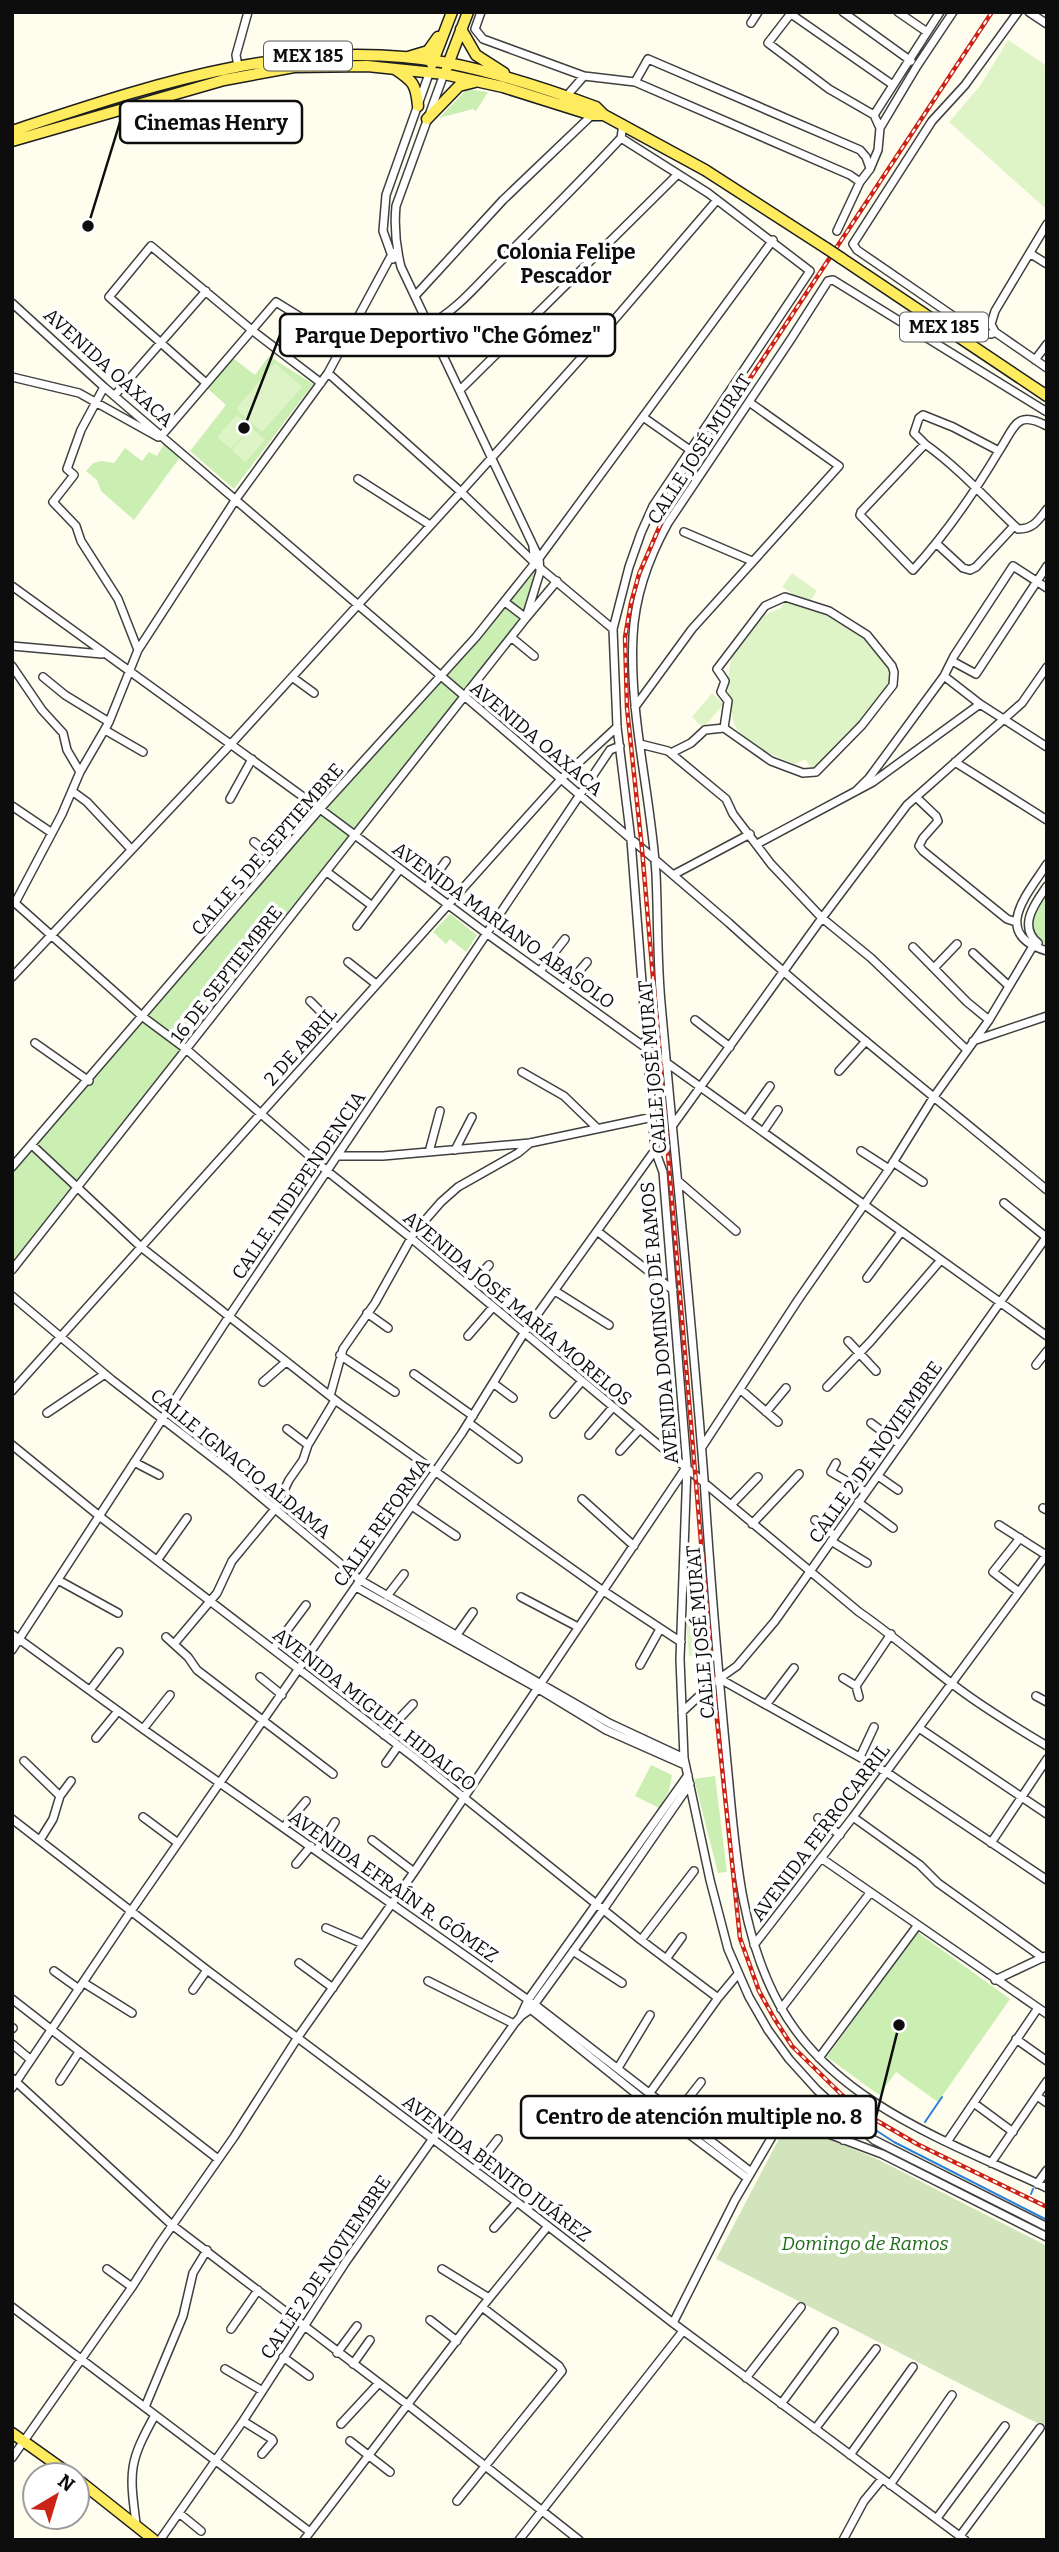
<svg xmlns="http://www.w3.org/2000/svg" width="1059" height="2552" font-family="Bitter,serif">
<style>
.green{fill:#cbeeb3}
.cemetery{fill:#d2e4bc}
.pitch{fill:#dff4c6}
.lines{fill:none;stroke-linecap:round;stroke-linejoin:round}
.stream{stroke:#2b81db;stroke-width:2}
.minor-casing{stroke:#404040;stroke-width:10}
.major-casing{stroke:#1e1e1e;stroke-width:13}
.minor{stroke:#fff;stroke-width:7}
.major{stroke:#ffeb5e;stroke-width:10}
.rail-casing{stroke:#cc2317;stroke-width:4.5}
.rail{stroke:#fff;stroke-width:2;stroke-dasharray:5;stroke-linecap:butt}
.major-bridge-casing{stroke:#1e1e1e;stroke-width:13;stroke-linecap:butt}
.major-bridge{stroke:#ffeb5e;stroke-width:10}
.labels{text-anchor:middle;stroke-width:7;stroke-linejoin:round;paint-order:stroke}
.shield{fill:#fff;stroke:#565656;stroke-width:2}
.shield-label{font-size:18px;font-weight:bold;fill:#0d0d0d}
.street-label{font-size:19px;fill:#0d0d0d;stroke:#fff}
.park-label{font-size:19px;font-style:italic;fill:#1e6c17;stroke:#fff}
.neighbourhood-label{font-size:21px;font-weight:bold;fill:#0d0d0d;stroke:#fff}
.leader{fill:none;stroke:#0d0d0d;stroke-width:2.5}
.callout-dot{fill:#0d0d0d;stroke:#fff;stroke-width:2.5}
.callout{fill:#fff;stroke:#0d0d0d;stroke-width:2.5}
.callout-label{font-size:21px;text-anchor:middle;font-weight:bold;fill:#0d0d0d}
</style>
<rect width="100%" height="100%" fill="#fffeee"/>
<path class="green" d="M467,89L488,92L476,111L473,109L439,118Z
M269,356L313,384L234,489L190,451L226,405L207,388L233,358L255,375Z
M165,442L181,456L134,520L101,491L97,480L86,471L93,463L101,461L114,463L125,448L142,461L149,452L157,456Z
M539,558L538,576L526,618L12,1270V1167L320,809L441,676Z
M1047,886V948L1033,938L1028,922Z
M450,914L477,935L466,952L450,939L446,944L433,932Z
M651,1765L672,1775L669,1791L659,1808L635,1796Z
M715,1776L727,1872L718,1873L694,1779Z
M917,1932L1010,1999L938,2102L896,2072L879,2095L827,2057Z"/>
<path class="cemetery" d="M805,2129L877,2159L1047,2246V2428L716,2259L783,2131Z"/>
<path class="pitch" d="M1008,40L1047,66L1046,209L949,122L980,86Z
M275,363L302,387L262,432L236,409Z
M237,415L251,427L231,449L217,437Z
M252,428L265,440L245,462L232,450Z
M792,573L817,591L808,604L782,587Z
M785,599C820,613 867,623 888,659C891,665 891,674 892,681L864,724L812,769L805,759L795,764C777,757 745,744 735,726C733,722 733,715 731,710C721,668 736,623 781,608Z
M712,693L724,704L703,728L692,717Z
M703,1621L706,1655L689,1656L686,1622Z"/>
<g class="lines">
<path class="stream" d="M658,1116H659
M925,2122L942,2097
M874,2129L894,2142L1047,2220
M1031,2194L1033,2189"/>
<g class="minor-casing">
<path id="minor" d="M481,12L475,29L483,39L584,76
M792,12L768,43L829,89L874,115L880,128L878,150L870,169L860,182L837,231
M843,12L911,61
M898,12L927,32
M1029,12L1047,24
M791,14L893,85
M751,23L758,12
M238,66L236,55L248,12
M444,74L396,206C394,227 396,247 401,267L539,558L540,572L527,614
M635,82L648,59L860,150L866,157L870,168
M564,99L584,76L635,82L850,175L860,182
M874,115L940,12
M623,124L621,138L708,193L810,271L653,506L641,533L629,567L613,629L617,727L631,840L655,1150L663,1172L687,1467L680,1659L684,1758L710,1880L728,1949L749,1997L768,2030L789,2059L817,2090L852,2122L874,2140L1047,2227
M880,128L917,66L953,12
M397,251L391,256L328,373L236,499L138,650L109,722L80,772L62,814L15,903L143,1017L186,1049L327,1171L411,1238L859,1612C894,1636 925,1664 959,1689C987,1710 1017,1728 1047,1746
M1031,254L1047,264
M393,259L383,231L386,195L430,71
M415,296L503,200L593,114
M12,303L104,387L729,923C831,1016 940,1101 1047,1190
M428,325C455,312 476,286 497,265C539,223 581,181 621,138
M995,332L991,334L978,333L857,250L853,244L932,121L965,85L1018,12
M995,332L991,324L995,311L1047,224
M995,332L1047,368
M1035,360L1047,344
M328,373L461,492L540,568L613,629
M12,377L79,393L158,437L162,435L276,302L344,344
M206,383L109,297L151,246L253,331L321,383
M104,387L81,430L67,469L74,475L53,502L76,526L81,541L118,599L138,650
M460,390L678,174
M115,395L206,291
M1047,412L833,280L828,281L791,339L668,523C649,557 635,596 633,636C629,716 651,795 656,874C658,917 657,960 661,1003C675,1161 692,1320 704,1479C710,1574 718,1669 727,1763C735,1845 739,1931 779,2004C832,2103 952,2143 1047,2188
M643,417L690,450
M925,444L914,433L919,418L923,415L953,427L999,451C1015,427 1016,409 1047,426
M999,451C974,493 946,534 913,570L860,515L861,512L925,444C959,468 988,501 1018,529C1033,529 1038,521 1047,509
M358,479L430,525
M684,532L752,561
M937,544L963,568L970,570L976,567L1014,526
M537,561L773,240
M12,586L320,809L486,933L1047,1336
M505,602L526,618
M511,637L534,656
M12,646L102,654
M952,661L976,674L1047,566
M12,666L42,710L63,733L67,750L80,772
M944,676L980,704L1047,747
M43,677L65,695L109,722
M292,677L314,693
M635,707L692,629L839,466L749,402
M105,730L143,752
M640,744L668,751L726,799L733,814L771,864L822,918L871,958L967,1050
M671,753L691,743L705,730L724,728L771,761L803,773L816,772L862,725L893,685L894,672L892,666L867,635L829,611L785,597L765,606L717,669L725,681L721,692L728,701L724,728
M955,762L1047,820
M72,791L87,802L131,849
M856,791L869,778L944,676L954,656L1013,566L1047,588
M916,797L936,816L938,821L923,838L919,846L923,851L1007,919L1016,922
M230,799L252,759
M12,806L52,833
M254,842L276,860
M757,844L873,782L980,704
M1047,864C1026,896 991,934 1047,951
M327,872L371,905
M673,875L750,834
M427,887L446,861
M357,926L400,869
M1038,943C1017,926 1036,902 1047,886
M913,947L967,1002L989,1020
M973,953L1009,986
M348,962L376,984
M935,967L957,944
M540,971L565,939
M12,977L231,744L461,492L590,348L717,200
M564,989L587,962
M310,1001L337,1028
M695,1020L730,1047
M973,1041L1047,1016
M35,1043L89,1081
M839,1071L866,1041
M522,1072L564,1096L596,1127
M746,1120L770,1086
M673,1125L822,918L907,805L1022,703L1047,667
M763,1132L778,1110
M32,1145L141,1247L339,1403L602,1590L681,1642
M455,1150L472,1117
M861,1151L889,1169
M429,1152L440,1111
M337,1156H383L530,1143L653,1117
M893,1162L923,1182
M12,1167L320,809L476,637L535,563L533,547
M678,1181L736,1231
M1004,1203L1046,1237
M597,1231L673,1290
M12,1270L526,618L557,581
M867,1278L901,1232
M469,1286L489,1265
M555,1291L609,1325
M12,1296L112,1380L231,1472L360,1580L609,1723L684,1758
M367,1313L388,1328
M468,1336L493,1307
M848,1341L876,1371
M340,1355L395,1392
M1036,1365L1047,1351
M414,1374L473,1416
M263,1382L286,1362
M493,1383L513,1398
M827,1387L871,1341L940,1261
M740,1389L778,1422
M12,1391L561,779L617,727
M330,1396L343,1349L375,1303L414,1233L441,1202L458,1187L518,1153L530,1143
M766,1412L786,1388
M47,1413L105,1374
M554,1414L582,1381
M469,1423L518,1459
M871,1423L899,1444
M287,1429L308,1445
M589,1435L613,1407
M12,1445L103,1519L416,1759L641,1940L718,1998
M702,1447L798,1300L889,1169L933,1098L989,1020L1036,941
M620,1451L640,1429
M134,1462L159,1475
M836,1463L831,1472L866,1492
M878,1476L898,1490
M582,1499L634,1546
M858,1502L893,1528
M731,1505L758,1477
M412,1506L456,1536
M1043,1508L1047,1510
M815,1520L835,1536
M752,1524L799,1474
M999,1525L1046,1555
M831,1541L867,1563
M158,1559L187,1518
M58,1580L118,1613
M356,1587L537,1688L606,1730L685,1765
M1019,1592L993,1572L1020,1538
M387,1596L404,1574
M521,1597L578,1627
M12,1634L143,1729L534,2004L751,2172
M456,1636L473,1612
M166,1637L188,1657L197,1670L333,1774
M174,1644L217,1593L232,1561L275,1509L289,1480L303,1460L308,1445L335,1400
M273,1649L306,1605
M12,1650L230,1315L610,750L620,746
M640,1665L660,1629
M260,1677L282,1695
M843,1678L856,1686L891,1634
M720,1679L886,1772L1047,1880
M856,1686L859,1697
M90,1690L119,1652
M1036,1696L1047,1702
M766,1705L794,1668
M682,1712L713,1683L737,1666L775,1621L1047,1236
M919,1728L1047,1814
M143,1729L170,1695
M384,1735L413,1704
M96,1738L118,1711
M860,1757L874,1727
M24,1761L60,1796
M386,1763L398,1746
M143,1817L178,1843
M853,1817L920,1865L938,1883L1043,1958
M818,1818L840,1835
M12,1819L207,1970L517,2202L673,2323L965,2540
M284,1827L306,1801
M40,1840L53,1819L60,1796L71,1781
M372,1840L414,1872
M991,1843L1047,1759
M317,1850L335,1822
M821,1858L1047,2014
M296,1864L311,1846
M326,1928L363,1944
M641,1940L694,1871
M754,1945L853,1817L1047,1554
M573,1951L622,1983
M666,1959L682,1937
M299,1963L333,1988
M54,1971L79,1989
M995,1980L1046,1956
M428,1981L514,2024
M84,1983L132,2013
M193,1990L207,1970
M12,1999L218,2159
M528,2007L644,2100L747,2178
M781,2009L870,1893
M521,2015L528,2000L688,1775
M12,2029L13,2028
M1016,2039L1047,2061
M12,2044L31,2060
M819,2058L917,1926
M618,2068L650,2015
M12,2078L172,2225L408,2405L579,2540
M60,2081L79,2052
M12,2088L131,1911L462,1433L524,1333L655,1150
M649,2094L718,1998L738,1974
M1037,2096L1047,2103
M975,2104L1013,2132
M676,2114L701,2082
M843,2140L852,2122
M947,2142L1038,2008
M991,2163L1047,2081
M474,2170L498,2139
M1037,2184L1047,2170
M494,2228L517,2202
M107,2269L132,2287
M442,2269L489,2298
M12,2307L310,2532
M430,2320L457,2341
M673,2323L735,2200L773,2135L782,2126L802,2124L882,2154L1047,2237
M231,2329L258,2290
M337,2353L357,2326
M283,2357L309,2376
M353,2364L370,2340
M225,2369L261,2390
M746,2378L801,2307
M781,2404L834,2332
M145,2407L183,2316L193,2273L207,2250
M243,2421L272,2439L273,2441L262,2454
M341,2424L379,2383
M815,2429L876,2349
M350,2441L390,2472
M850,2455L913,2367
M12,2458L132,2287L160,2243L234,2137L298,2037L414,1872L685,1469
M890,2485L952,2395
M457,2501L562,2371L559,2366L482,2307
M179,2513L201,2531
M937,2518L1005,2426
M136,2523C129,2470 129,2462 155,2415
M960,2536L1040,2428
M160,2540L243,2421L345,2263L514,2024L521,2016L531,2009L603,1910L690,1784
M304,2540L482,2307L548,2226
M519,2540L683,2331
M843,2540L864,2501L882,2479"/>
</g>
<g class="major-casing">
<path id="major" d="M461,29L476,55L504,73
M408,57L428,51L438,37
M432,64L452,12
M447,67L468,12
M395,69C413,81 416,84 418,106
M427,119L459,86L475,82
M12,131C155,84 296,35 448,63C499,73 547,89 596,107L604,115L705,170L826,248
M12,141L224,80L294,67L367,66L444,74L503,87L592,115H604
M841,258L1047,396
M12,2433L71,2475
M77,2479L154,2540"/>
</g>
<use href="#minor" class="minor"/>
<use href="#major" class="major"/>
<g class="rail-casing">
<path id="rail" d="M992,12L683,480L665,514L639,574L631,603L625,637L627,708L642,849L713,1683L740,1938L759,1991L774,2018L792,2046L842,2095L874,2119L917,2144L1047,2207"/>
</g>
<use href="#rail" class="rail"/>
<g class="major-bridge-casing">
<path id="major-bridge" d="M826,248L841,258"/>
</g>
<use href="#major-bridge" class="major-bridge"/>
</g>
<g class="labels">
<g class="shield">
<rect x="264" y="41.5" width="88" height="29" rx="5"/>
<rect x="900" y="312.5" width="88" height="29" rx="5"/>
</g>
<g class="shield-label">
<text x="308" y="62">MEX 185</text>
<text x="944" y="333">MEX 185</text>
</g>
<g class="street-label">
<text transform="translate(109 367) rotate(42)" y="7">AVENIDA OAXACA</text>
<text transform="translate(699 449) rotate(-57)" y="7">CALLE JOSÉ MURAT</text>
<text transform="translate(537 738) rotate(40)" y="7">AVENIDA OAXACA</text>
<text transform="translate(267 849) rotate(-49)" y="7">CALLE 5 DE SEPTIEMBRE</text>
<text transform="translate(504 925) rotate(36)" y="7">AVENIDA MARIANO ABASOLO</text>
<text transform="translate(226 974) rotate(-52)" y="7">16 DE SEPTIEMBRE</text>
<text transform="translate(300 1046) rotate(-48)" y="7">2 DE ABRIL</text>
<text transform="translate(652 1067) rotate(-95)" y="7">CALLE JOSÉ MURAT</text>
<text transform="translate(298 1185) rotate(-56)" y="7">CALLE. INDEPENDENCIA</text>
<text transform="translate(518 1308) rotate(40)" y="7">AVENIDA JOSÉ MARÍA MORELOS</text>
<text transform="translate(659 1323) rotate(-95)" y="7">AVENIDA DOMINGO DE RAMOS</text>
<text transform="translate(875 1452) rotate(-55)" y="7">CALLE 2 DE NOVIEMBRE</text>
<text transform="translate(241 1463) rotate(39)" y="7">CALLE IGNACIO ALDAMA</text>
<text transform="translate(381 1522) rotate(-55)" y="7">CALLE REFORMA</text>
<text transform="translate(700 1632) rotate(-95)" y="7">CALLE JOSÉ MURAT</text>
<text transform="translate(375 1709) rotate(38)" y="7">AVENIDA MIGUEL HIDALGO</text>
<text transform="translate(820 1832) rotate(-53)" y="7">AVENIDA FERROCARRIL</text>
<text transform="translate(394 1886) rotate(35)" y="7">AVENIDA EFRAÍN R. GÓMEZ</text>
<text transform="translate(497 2168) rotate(37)" y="7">AVENIDA BENITO JUÁREZ</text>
<text transform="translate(325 2267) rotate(-56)" y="7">CALLE 2 DE NOVIEMBRE</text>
</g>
<g class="park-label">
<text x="865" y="2250">Domingo de Ramos</text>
</g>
<g class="neighbourhood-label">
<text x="566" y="259">Colonia Felipe<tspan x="566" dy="24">Pescador</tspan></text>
</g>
</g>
<path class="leader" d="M88 226L120 122M244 428L280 335M899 2025L876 2117"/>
<g class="callout-dot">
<circle cx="88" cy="226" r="7"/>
<circle cx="244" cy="428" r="7"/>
<circle cx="899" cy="2025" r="7"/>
</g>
<g class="callout">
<rect x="120" y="101" width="182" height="42" rx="7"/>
<rect x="280" y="314" width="335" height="42" rx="7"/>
<rect x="521" y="2096" width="355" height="42" rx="7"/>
</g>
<g class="callout-label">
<text x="211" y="130">Cinemas Henry</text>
<text x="448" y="343">Parque Deportivo "Che Gómez"</text>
<text x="699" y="2124">Centro de atención multiple no. 8</text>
</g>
<rect width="1059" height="2552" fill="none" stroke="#0d0d0d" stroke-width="28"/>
<g transform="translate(56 2496) rotate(38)"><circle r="33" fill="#ffffff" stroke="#9e9e9e" stroke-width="2"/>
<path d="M0-5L12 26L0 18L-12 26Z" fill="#cc2317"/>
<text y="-10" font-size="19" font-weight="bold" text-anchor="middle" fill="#0d0d0d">N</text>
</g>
</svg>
